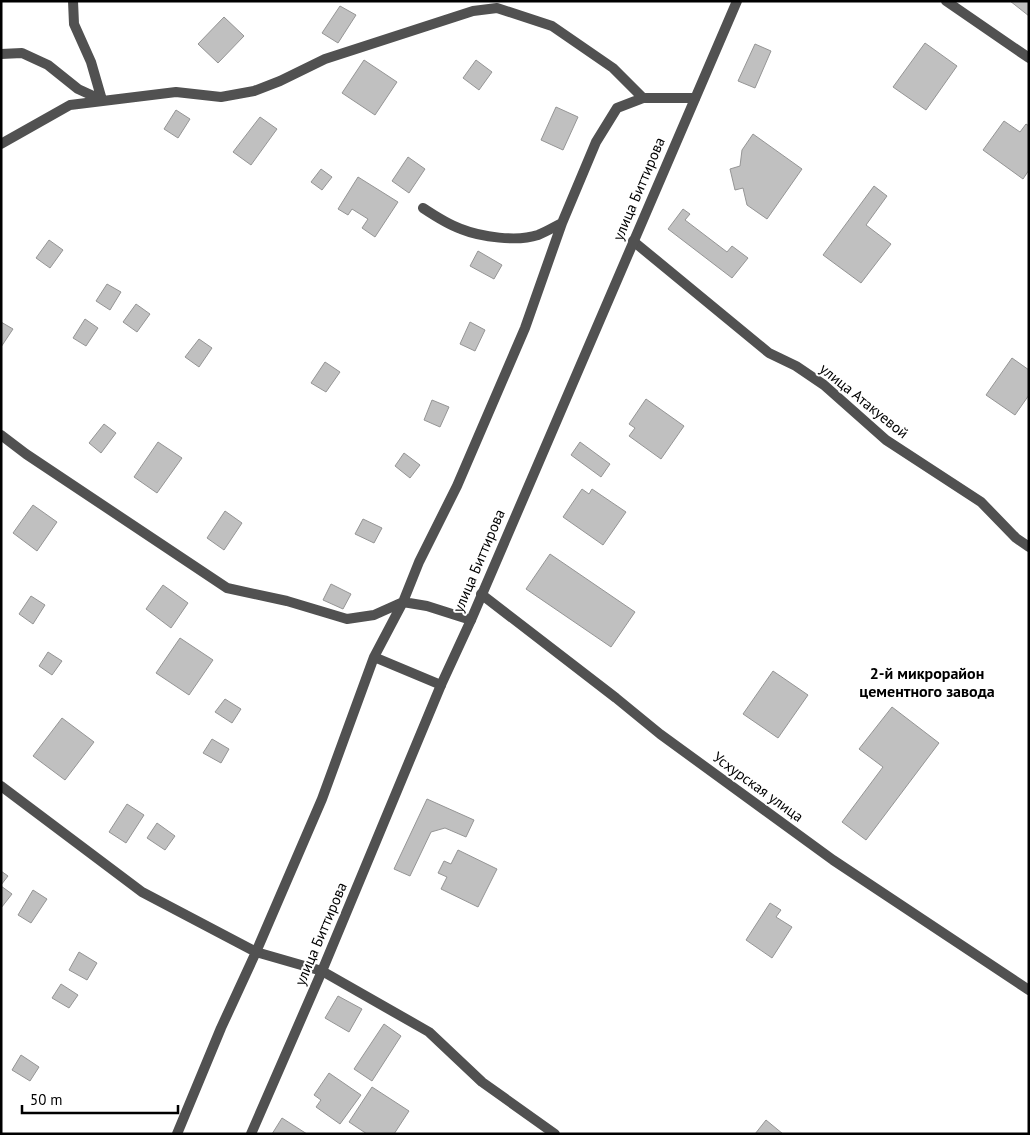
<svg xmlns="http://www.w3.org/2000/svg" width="1030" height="1135" font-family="'PT Sans',sans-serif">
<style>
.building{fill:#c0c0c0;stroke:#959595}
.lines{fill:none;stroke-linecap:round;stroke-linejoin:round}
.service{stroke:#515151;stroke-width:10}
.minor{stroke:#515151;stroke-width:10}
.tertiary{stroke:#515151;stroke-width:10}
.labels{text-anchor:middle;stroke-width:4;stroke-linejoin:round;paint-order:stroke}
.street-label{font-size:15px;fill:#000;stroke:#fff}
.neighbourhood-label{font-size:16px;font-weight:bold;fill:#000;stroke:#fff}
</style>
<rect width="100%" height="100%" fill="#fff"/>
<path class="building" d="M1010,1H1029V16Z
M340,6L356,15L338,43L322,33Z
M224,17L244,36L218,63L198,44Z
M925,43L957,66L926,110L893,87Z
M755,44L771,51L755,88L738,81Z
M364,60L397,82L375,115L342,93Z
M476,60L492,72L479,90L463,78Z
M556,107L578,117L563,150L541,140Z
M176,110L190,119L178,138L164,129Z
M260,117L277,129L251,165L233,152Z
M1004,121L1020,132L1026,124L1029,126V170L1023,179L983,150Z
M753,134L802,169L767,219L747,205L743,188L735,190L730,169L740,166L742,150Z
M408,157L425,169L409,193L392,181Z
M321,169L332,177L322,190L311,182Z
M358,177L398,202L375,237L362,228L368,219L352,209L348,215L338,209Z
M874,186L887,196L866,225L891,244L861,283L823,255Z
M683,209L690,214L685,220L727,252L732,246L748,258L732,278L668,229Z
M49,240L63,250L50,268L36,258Z
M478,251L502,265L494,279L470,266Z
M107,284L121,292L110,310L96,301Z
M136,304L150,314L137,332L123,322Z
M85,319L98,328L86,346L73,338Z
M1,322L13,329L1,347Z
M470,322L485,330L475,351L460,344Z
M199,339L212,348L199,367L185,357Z
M1012,358L1029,370V395L1015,415L986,395Z
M325,362L340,372L326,392L311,383Z
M646,399L684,426L661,459L629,436L635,428L629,424Z
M432,400L449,407L440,427L424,420Z
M104,424L116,433L101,453L89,443Z
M158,442L182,458L157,493L134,477Z
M580,442L610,464L601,477L571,455Z
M404,453L420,465L410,478L395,466Z
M582,489L589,494L592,489L626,512L603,545L563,517Z
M33,505L57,522L37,551L13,533Z
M225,511L242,523L224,550L207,538Z
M363,519L382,528L374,543L355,534Z
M550,554L635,612L611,647L526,589Z
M331,584L351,594L343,609L323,600Z
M163,585L188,603L171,628L146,609Z
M31,596L45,605L33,624L19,614Z
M180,638L213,660L189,695L156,673Z
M48,652L62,661L52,675L39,666Z
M773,671L808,695L778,738L743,714Z
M225,699L241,709L232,723L215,712Z
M892,707L939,743L866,840L842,822L883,767L859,749Z
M62,718L94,742L65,780L33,756Z
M212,739L229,749L221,763L203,753Z
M427,799L474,820L466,837L445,828L431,832L410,876L394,869Z
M127,804L144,815L126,843L109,832Z
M157,823L175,836L165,850L147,838Z
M458,850L497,869L478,907L441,889L447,877L438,873L444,861L451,864Z
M1,871L8,876L1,885Z
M1,886L12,894L1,908Z
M33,890L47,899L31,923L18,915Z
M770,903L781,910L776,917L792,927L772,958L746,940Z
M79,952L97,963L87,980L69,970Z
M61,984L78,995L69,1008L52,998Z
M338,996L362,1009L349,1032L325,1018Z
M384,1024L401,1036L372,1081L354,1069Z
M21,1055L39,1067L30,1081L12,1070Z
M329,1073L361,1095L340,1124L316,1107L321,1100L314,1095Z
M372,1087L409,1111L394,1134H367L349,1122Z
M282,1118L307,1134H272Z
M766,1120L783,1134H755Z"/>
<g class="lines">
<path class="service" d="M73,1L74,24L91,62L102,100
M1,54L22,53L48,65L78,89L102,100
M1,144L70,105L176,92L221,97L254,91L280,81L325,59L473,11L497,8L552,26L613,68L643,98H695
M423,208C435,216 447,224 461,229C481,237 517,242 538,235C546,232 554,227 562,223
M1,435L26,454L227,588L287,601L347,619L374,615L403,602L427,606L471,620
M374,657L441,685
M1,786L142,892L256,952L221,1028L177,1134
M322,971L256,952L322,799L374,657L403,602L419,562L457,486L525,328L562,223L596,142L617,108L643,98"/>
<path class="minor" d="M946,1L1029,58
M633,241L769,353L796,366L824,385L886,440L981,502L1016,538L1029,547
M481,594L616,698L660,734L833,860L1029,990
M322,971L429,1032L482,1082L555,1134"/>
<path class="tertiary" d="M251,1134L322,971L441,685L471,620L737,1"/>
</g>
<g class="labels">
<g class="street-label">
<text transform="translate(639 189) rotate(-67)" y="5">улица Биттирова</text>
<text transform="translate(864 401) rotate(39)" y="5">улица Атакуевой</text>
<text transform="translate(479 561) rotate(-67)" y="5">улица Биттирова</text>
<text transform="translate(758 787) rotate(36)" y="5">Усхурская улица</text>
<text transform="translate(321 934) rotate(-67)" y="5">улица Биттирова</text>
</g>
<g class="neighbourhood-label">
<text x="927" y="679">2-й микрорайон<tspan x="927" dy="18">цементного завода</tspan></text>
</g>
</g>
<rect width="1030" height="1135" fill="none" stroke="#000000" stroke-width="5"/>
<path d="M22 1105v8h156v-8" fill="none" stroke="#000000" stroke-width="2.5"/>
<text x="30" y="1105" font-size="15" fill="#000000" stroke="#ffffff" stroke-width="4" paint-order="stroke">50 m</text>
</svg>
